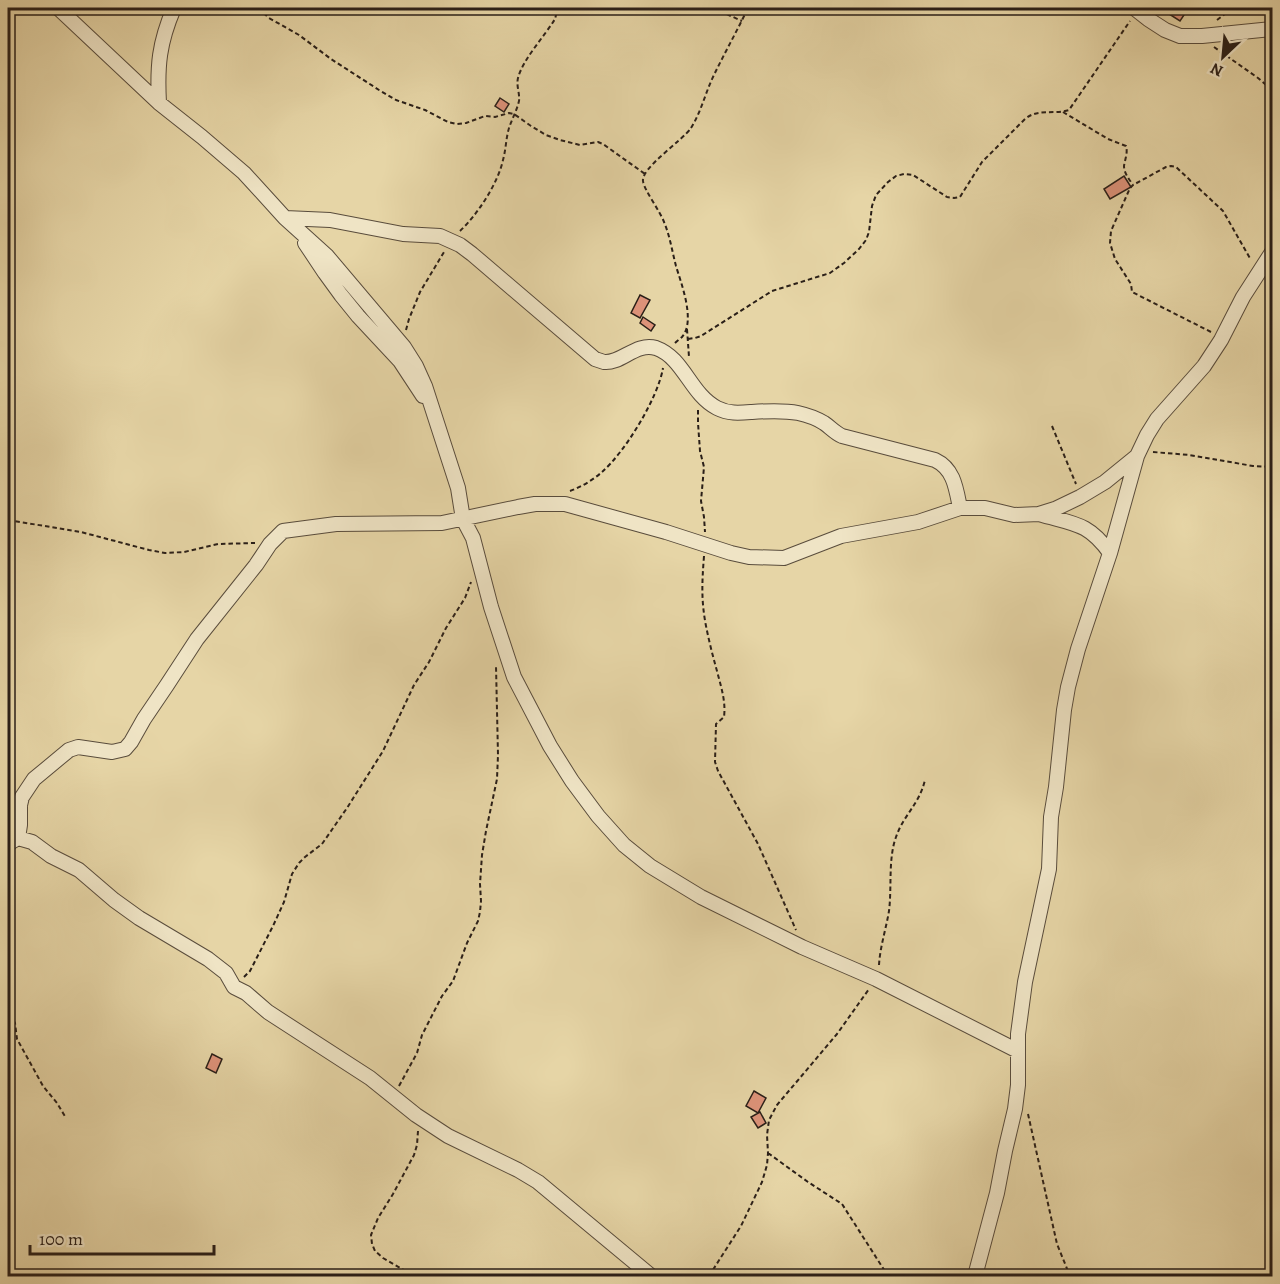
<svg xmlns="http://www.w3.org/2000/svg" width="1280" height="1284" font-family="Alegreya,serif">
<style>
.building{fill:#de937a;stroke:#2a1f18;stroke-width:1.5}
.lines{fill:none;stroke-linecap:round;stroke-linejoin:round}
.street-casing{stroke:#594c3c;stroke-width:16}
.path{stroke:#2a1f18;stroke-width:2;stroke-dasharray:4.5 3;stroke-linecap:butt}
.street{stroke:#efe4c5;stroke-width:14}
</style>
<rect width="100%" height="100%" fill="#e6d5a6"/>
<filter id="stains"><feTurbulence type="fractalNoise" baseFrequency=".00333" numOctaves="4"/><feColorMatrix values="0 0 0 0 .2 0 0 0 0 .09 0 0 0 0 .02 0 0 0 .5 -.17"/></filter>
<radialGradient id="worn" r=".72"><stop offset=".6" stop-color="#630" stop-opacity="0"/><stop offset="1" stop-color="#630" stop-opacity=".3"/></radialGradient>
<path class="building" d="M1172,8L1184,15L1180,21L1169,14Z
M500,98L509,104L504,112L495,106Z
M1124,176L1131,187L1110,199L1104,189Z
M640,295L650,300L640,318L631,313Z
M643,317L655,325L651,331L640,323Z
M212,1054L222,1059L216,1073L206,1068Z
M754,1091L766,1098L758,1113L746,1106Z
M760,1112L766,1123L758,1128L751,1117Z"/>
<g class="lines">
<g class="street-casing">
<path id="street" d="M58,8L159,103L202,137L244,173L285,218L327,256L404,347L416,366L425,386L458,488L463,519L473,538L491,607L514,677L550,746L572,781L598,816L624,845L650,866L701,897L802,947L876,979L1018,1051
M1134,8L1148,19L1165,30L1180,36H1202L1272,29
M159,103C157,66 159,43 174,8
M285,218L330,220L403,234L440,236L460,245L472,254L595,359C598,360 601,361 604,362C621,364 636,342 656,348C684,358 690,394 717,408C729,414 739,413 752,412C767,411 783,410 798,413C807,415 816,418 824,423C830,427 835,433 842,436L935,460C954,469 956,488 960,508
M305,243L325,273L341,295L358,316L400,361L423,396
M1039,514C1073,524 1088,522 1110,553
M18,838L20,825V805L22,797L34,779L69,750L78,747L112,752L125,749L131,742L144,719L167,685L197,639L256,565L270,544L283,531L336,524L442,523L518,507L535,504H565L666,532L731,553L749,557L784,558L841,536L918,522L960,508H985L1014,515L1039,514L1055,509L1080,497L1105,482L1137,456
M8,844L18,838L32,842L51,856L79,870L114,900L139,918L208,959L226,973L234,987L246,993L268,1012L370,1078L416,1115L448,1136L518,1170L538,1182L651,1276
M975,1276L997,1193L1005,1151L1015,1109L1018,1085V1034L1025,982L1049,869L1051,817L1056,787L1064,710L1068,687L1078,649L1110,553L1137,456L1147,435L1157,419L1204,366L1221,340L1243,297L1272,252"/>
</g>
<path class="path" d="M258,8L269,18L299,35L331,59L379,90L396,100L425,110L448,122L457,124L466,123L485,116L495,117L509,113L514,114L531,126L546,135L560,140L580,145L598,142L603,144L645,174
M713,8L742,21
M1217,20L1233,8
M1214,47L1258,78L1272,90
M1063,112L1108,139L1126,146C1128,153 1125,159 1124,166C1124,173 1129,179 1133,185
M460,231C478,214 498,183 503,160C506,149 506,138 509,128C512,119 517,110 519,101C520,93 516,86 518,78C523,59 544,37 555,19L556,15L554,10L550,8
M687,329L689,357
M406,330L409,319L420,292L444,252
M1211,332L1132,292L1131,284L1115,259L1110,243L1111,231L1130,188L1133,185L1166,167L1171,166L1176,167L1223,211L1251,260
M688,339L695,338L701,336L772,291L830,273L844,263L859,249L866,240L869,232L872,206L876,195L888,182L896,176L904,174L913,175L947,197L954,198L960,197L982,162L1025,119C1038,108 1053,115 1069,110L1130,21
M675,343C677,341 680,339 682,337C696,321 681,283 676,266C672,251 670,236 664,222C660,211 644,190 643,181C641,168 683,140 691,128C701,112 705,94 713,77C724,54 737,31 748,8
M698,410V423L700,451L704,467L701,501L704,517L705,532
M1052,426L1076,484
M1153,452L1189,455L1253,466L1272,467
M570,491C581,487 593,480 602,472C625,452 658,398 663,368
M8,520L81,532L149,550L165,553L184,552L218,544L255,543
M704,556C702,582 701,600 706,626C709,641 713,657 717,671C721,687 726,701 724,717L716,724L715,762L718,771L758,844L796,930
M879,965C880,947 886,929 889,911C892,887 888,859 896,837C904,814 919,805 925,780
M244,977L250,971L273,926L284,902L292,874L299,863L305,857L322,844L347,808L383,751L414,685L429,662L446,628L465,598L471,582
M8,1016L12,1018L15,1023L17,1039L43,1086L57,1103L66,1118
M399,1086L417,1053L422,1035L442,996L453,981L467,943L478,921L480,912L481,901L480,884L482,855L486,831L497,779L498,755L496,666
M1028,1114L1057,1244L1070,1276
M768,1153L808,1182L842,1204L888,1276
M412,1276L407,1272L383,1258L375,1251L372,1244L371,1235L378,1218L393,1194L414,1155L417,1145L418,1131
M709,1276L741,1226L762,1182L767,1165L768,1153L767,1135L769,1120L777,1105L837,1034L869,989
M1149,1276C1156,1272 1161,1272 1169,1276"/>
<use href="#street" class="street"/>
</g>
<rect width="1280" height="1284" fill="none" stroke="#e6d5a6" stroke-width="30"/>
<rect x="9" y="9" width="1262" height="1266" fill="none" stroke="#2a1f18" stroke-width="3"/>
<rect x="15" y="15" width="1250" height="1254" fill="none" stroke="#2a1f18" stroke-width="1.5"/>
<g transform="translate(1223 57) rotate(206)" stroke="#efe4c5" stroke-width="4.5" paint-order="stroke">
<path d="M0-4.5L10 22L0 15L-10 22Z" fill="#2a1f18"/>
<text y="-9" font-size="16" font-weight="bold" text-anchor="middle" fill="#2a1f18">N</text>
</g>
<path d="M30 1245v9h184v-9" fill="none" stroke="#2a1f18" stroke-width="3"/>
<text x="39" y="1245" font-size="18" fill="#2a1f18" stroke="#efe4c5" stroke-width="4.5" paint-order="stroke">100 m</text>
<rect width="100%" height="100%" filter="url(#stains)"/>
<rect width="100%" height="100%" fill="url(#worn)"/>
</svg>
